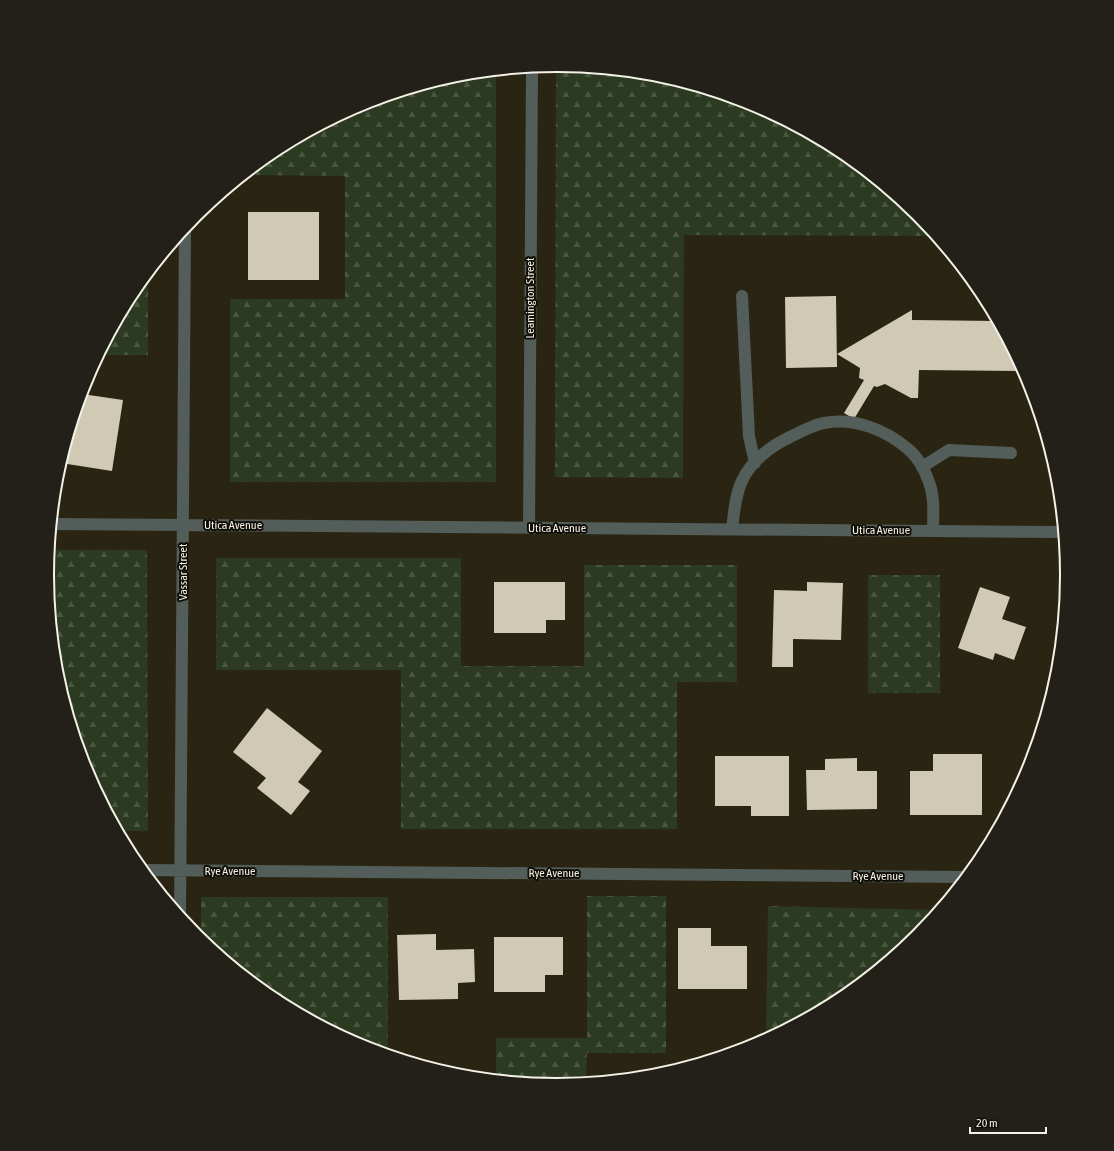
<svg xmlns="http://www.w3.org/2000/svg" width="1114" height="1151" font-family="'Asap Condensed',sans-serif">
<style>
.forest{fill:url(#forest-firs)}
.building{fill:#d0cab4}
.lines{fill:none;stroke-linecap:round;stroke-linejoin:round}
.lane{stroke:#535d59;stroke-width:12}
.street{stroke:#535d59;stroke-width:12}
.labels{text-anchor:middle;stroke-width:4;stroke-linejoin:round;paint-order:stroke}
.street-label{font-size:12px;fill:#f4f1e6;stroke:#100e07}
.rim{fill:none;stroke:#f4f1e6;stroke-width:2}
</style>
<defs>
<pattern id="forest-firs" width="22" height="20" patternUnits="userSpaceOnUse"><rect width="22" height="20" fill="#2b3a20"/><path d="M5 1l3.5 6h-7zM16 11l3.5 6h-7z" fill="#4a5740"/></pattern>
</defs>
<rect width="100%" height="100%" fill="#2a2513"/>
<path class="forest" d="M556,66L657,75L752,104L841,152L918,215L935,236L684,235L683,478L555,477Z
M496,72V482H230V299H345V176L244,175L274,151L362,104L458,75Z
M148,273V355H99L133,292Z
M49,550H147L148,831H118L86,770L57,675L47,575Z
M216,558H461V666H584V565H737V682H677V829H401V670H216Z
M868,575H940V693H868Z
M587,896H666V1053H587L586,1083L557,1085L496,1079V1038H587Z
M201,897H388V1055L362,1047L273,999L201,940Z
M768,906L939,910L917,936L840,1000L766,1039Z"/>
<path class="building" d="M248,212H319V280H248Z
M836,296L837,367L786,368L785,297Z
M912,310V320L996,321L1023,371L919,370L918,398H911L885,384L877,387L874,386L854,419L844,413L864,380L859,378L860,368L837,354Z
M82,394L123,400L112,471L61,463Z
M494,582H565V620H546V633H494Z
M807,582L843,583L841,640L793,639V667H772L774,590L807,591Z
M980,587L1010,597L1002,619L1026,627L1014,660L995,653L993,660L958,648Z
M267,708L322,751L298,782L310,791L291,815L257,788L266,778L233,752Z
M933,754H982V815H910V771H933Z
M715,756H789V816H751V806H715Z
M857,758V771H877V809L807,810L806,770H825V759Z
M678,928H711V946H747V989H678Z
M436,934V950L474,949L475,982L458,983V999L399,1000L397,935Z
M494,937H563V975H545V992H494Z"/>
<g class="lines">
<path class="lane" d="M742,296L749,436L755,463
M922,467L949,450L1011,453
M732,529C734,514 735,495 742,481C751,461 771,446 790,437C801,432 812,425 824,423C854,417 886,430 908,449C918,457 925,471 929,482C935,498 933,515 933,531"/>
<path class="street" d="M52,524L1063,532
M529,528L532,68
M142,870L966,877
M180,916L185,228"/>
</g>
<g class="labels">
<g class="street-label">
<text transform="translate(530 298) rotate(-90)" y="4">Leamington Street</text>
<text x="233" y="529">Utica Avenue</text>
<text x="557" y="532">Utica Avenue</text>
<text x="881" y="534">Utica Avenue</text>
<text transform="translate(183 572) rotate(-90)" y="4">Vassar Street</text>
<text x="230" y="875">Rye Avenue</text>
<text x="554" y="877">Rye Avenue</text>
<text x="878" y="880">Rye Avenue</text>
</g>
</g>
<path d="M0 0H1114V1151H0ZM54 575a503 503 0 1 1 1006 0a503 503 0 1 1-1006 0Z" fill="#222019" fill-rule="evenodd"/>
<path class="rim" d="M54 575a503 503 0 1 1 1006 0a503 503 0 1 1-1006 0Z"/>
<path d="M970 1127v6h76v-6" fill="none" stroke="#f4f1e6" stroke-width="2"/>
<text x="976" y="1127" font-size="12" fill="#f4f1e6" stroke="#100e07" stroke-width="3" paint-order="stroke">20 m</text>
</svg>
